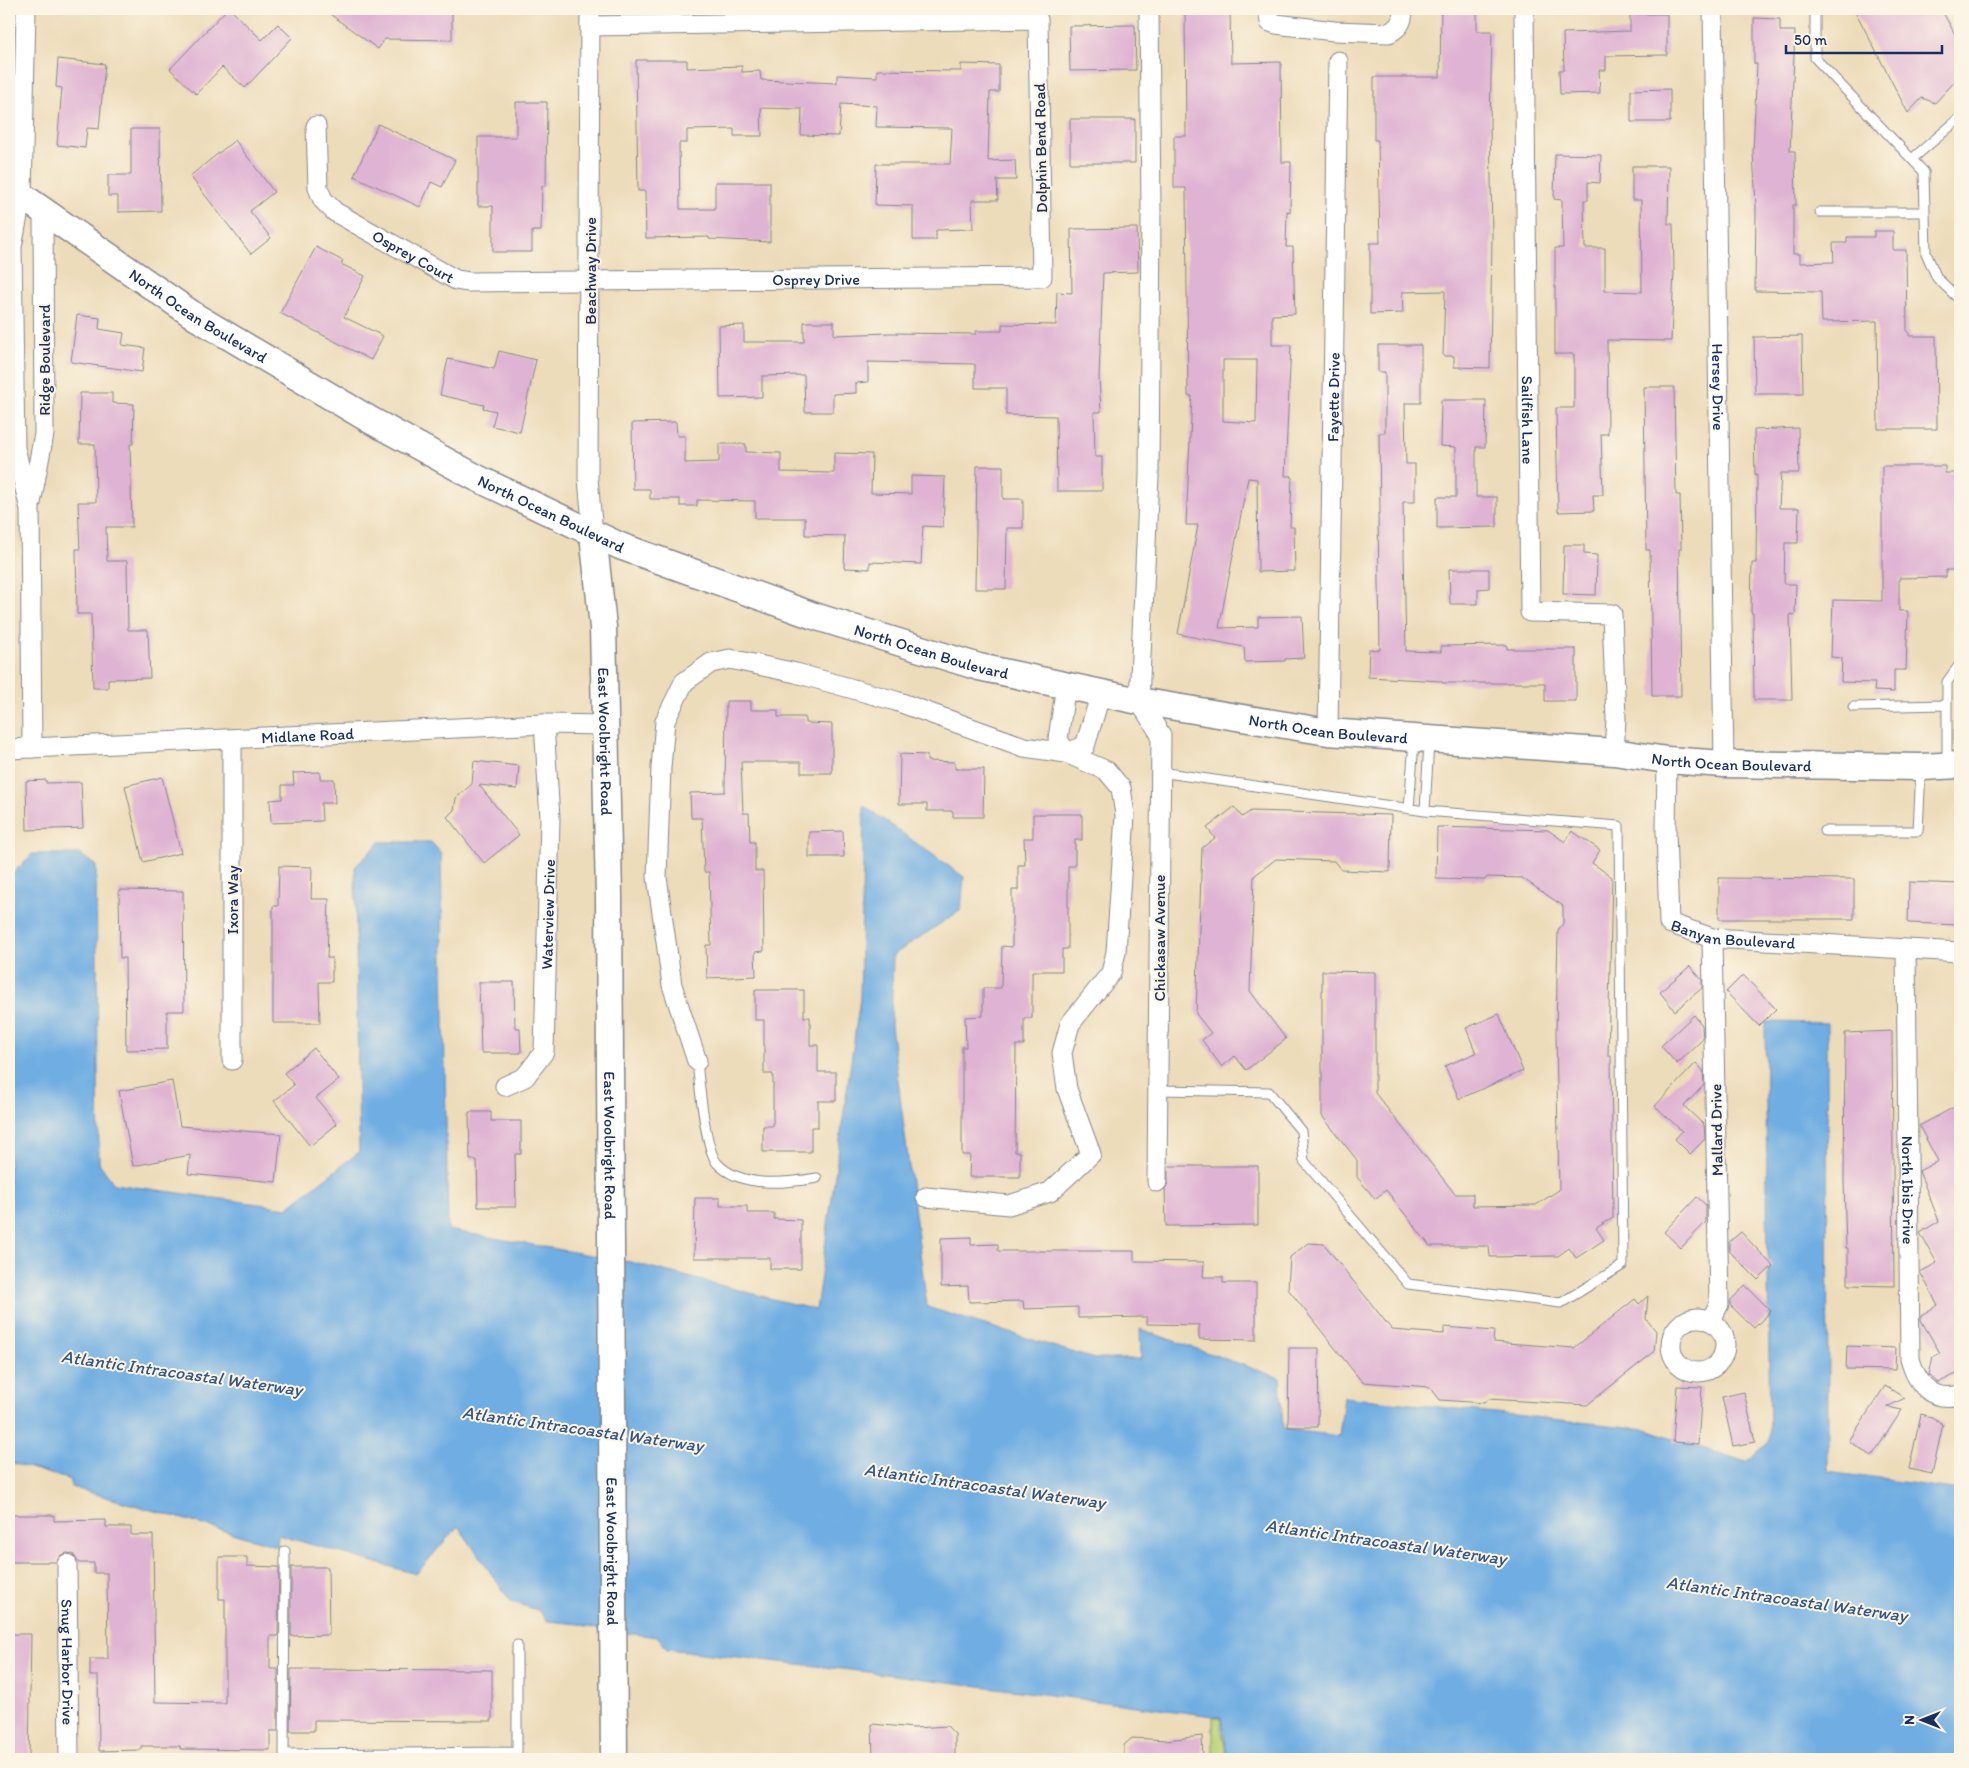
<svg xmlns="http://www.w3.org/2000/svg" width="1969" height="1768" font-family="Itim,sans-serif">
<style>
.green{fill:#bdd67b;stroke:#6c826c}
.water{fill:#6fade2;stroke:#456ea0}
.building{fill:#dfb3d3;fill-rule:evenodd}
.lines{fill:none;stroke-linecap:round;stroke-linejoin:round}
.lane-casing{stroke:#84868c;stroke-width:11}
.street-casing{stroke:#84868c;stroke-width:21}
.secondary-casing{stroke:#84868c;stroke-width:29}
.lane{stroke:#fff;stroke-width:9}
.street{stroke:#fff;stroke-width:19}
.secondary{stroke:#fff;stroke-width:26}
.labels{text-anchor:middle;stroke-width:4;stroke-linejoin:round;paint-order:stroke}
.street-label{font-size:16px;fill:#1b2f5e;stroke:#fcf5e5}
.water-label{font-size:18px;font-style:italic;fill:#345586;stroke:#fcf5e5}
</style>
<rect width="100%" height="100%" fill="#fcf5e5"/>
<filter id="ink" filterUnits="userSpaceOnUse"><feTurbulence type="fractalNoise" baseFrequency=".02" numOctaves="2"/><feDisplacementMap in="SourceGraphic" scale="10" xChannelSelector="R" yChannelSelector="G"/><feConvolveMatrix kernelMatrix="1 2 1 2 8 2 1 2 1" color-interpolation-filters="sRGB"/></filter>
<filter id="wash" filterUnits="userSpaceOnUse"><feTurbulence type="fractalNoise" baseFrequency=".0096" numOctaves="4" result="noise"/><feDisplacementMap in="SourceGraphic" scale="20" xChannelSelector="R" yChannelSelector="G"/><feGaussianBlur stdDeviation="1.12" result="paint"/><feColorMatrix in="noise" values="0 0 0 0 0 0 0 0 0 0 0 0 0 0 0 0 0 1.4 0 .05"/><feComposite in="paint" operator="in"/></filter>
<g filter="url(#wash)">
<rect width="100%" height="100%" fill="#eddcba"/>
<path class="green" d="M1213,1717H1221V1729L1228,1759H1213Z"/>
<path class="water" d="M864,806L964,877L961,910L893,955L891,1026L927,1307L1094,1359H1141L1140,1329L1280,1378L1283,1429L1339,1436L1344,1397L1646,1429L1746,1462L1770,1440L1765,1022L1827,1023L1828,1472L1960,1490V1759H1228L1221,1717L902,1676L667,1649L658,1637L600,1630L579,1624L547,1621L538,1610L511,1602L458,1526L416,1574L278,1535L277,1546L71,1487V1480L9,1462V1109L11,1107L9,877L32,854H80L96,866L99,1163L114,1184L287,1208L359,1152L355,867L380,842H431L441,853L448,1230L630,1262L816,1310L860,998Z"/>
<g id="blocks">
<path class="building" d="M227,9H230L262,40L278,24L292,38L245,88L222,67L196,94L170,69Z
M323,9H388L392,11L452,9V40L385,39L378,49Z
M1185,9H1230L1231,63L1281,62L1282,162H1291L1290,212L1287,211L1286,247H1293L1295,314L1272,315V345H1291L1285,476H1292L1290,527H1294L1295,571L1258,572L1257,479L1248,478L1219,628L1258,627V617L1302,616L1304,658L1285,659V661L1245,662L1244,647L1178,634L1198,525H1186L1192,396H1188L1186,188H1174V136H1186ZM1223,360H1257L1256,423L1223,421Z
M1441,9H1477V31H1492L1490,123L1492,236L1490,368L1454,367V356H1443L1445,291L1402,292L1403,313L1370,314V243H1380L1378,140H1374V77H1440Z
M1854,9H1941L1960,43V76L1935,103L1922,98L1908,113Z
M1630,14H1667V55L1606,56V70H1599L1600,93L1560,94L1559,70H1564L1563,33L1630,31Z
M1754,18L1780,19V31H1795L1790,151H1795L1796,205H1793V254H1800V263L1834,262L1833,243H1847V237H1874V231H1893V250H1906L1907,332H1909V336H1936L1937,429H1878L1877,321L1822,322L1821,292L1755,291L1756,206L1753,152L1757,64H1754Z
M1135,25L1136,70L1070,71L1069,26Z
M58,59L105,64L99,129L87,128L85,148L57,145L62,88L56,87Z
M636,60H687V68L742,66V72L760,71L761,80L837,83V75L877,77V70L961,71V64L999,65V92H990L988,161L1015,160L1016,180H997L998,200H972L973,229L936,230V240H913V206L875,205L876,164H950L952,128L876,127L877,106L841,104L839,136L801,135L802,109L761,108L762,136H734V129L687,130V143H679L680,209H715V182H770V242L709,239V237L646,238L645,191H638Z
M1670,89V122H1631V90Z
M516,102H547L546,186H542L541,231H532V252H493V206H478V137H516Z
M1070,119H1135V163H1070Z
M378,124L455,160L442,187L431,182L420,207L354,176Z
M131,129H160L161,211L118,212V196H108V175H131Z
M235,140L274,192L250,211L271,238L251,254L190,176Z
M1555,154L1601,155L1600,183L1588,182V200H1584L1585,248H1605V291L1642,292L1641,200H1632V166H1669L1668,224H1673L1674,270L1671,341L1607,340L1608,434H1601L1603,495H1593L1594,511L1558,512L1556,408H1574V354H1555V248H1563L1562,200L1554,199Z
M1137,228L1138,272L1103,273L1099,378L1101,412H1094L1095,457H1102V491H1057L1056,416L1006,415V388H975V364L868,362V382L856,383V393L833,394V412H805L804,375L762,376V397L720,398L719,326L744,325V342H804V322H834V335L890,333L976,334V331H1002V324L1056,325L1057,292L1072,293L1071,229Z
M316,247L343,261L341,264L365,276L344,317L383,336L371,360L280,313Z
M77,315L100,318L99,329L124,333L122,345L145,348L142,372L71,362Z
M1802,336L1803,394H1755L1754,337Z
M1378,345H1421V403H1405L1406,464H1415V502H1403L1406,651L1441,652V646L1507,645V649H1576V701H1545V683H1442L1441,681L1368,677L1369,649L1380,650L1378,513H1380L1379,433H1385V372H1378Z
M499,351L536,360L520,432L492,426L496,411L483,408L484,405L440,395L448,359L494,369Z
M1644,387H1674L1676,495H1680L1681,549H1679L1681,696H1652L1650,550H1646Z
M80,393H112V403L134,404L133,444H130L132,527H106L107,561H127L128,630H148L150,678L108,679V688H93L91,614H77L76,549H80L78,502H96L95,444H79Z
M1441,400H1486L1485,447H1476V497H1497V527L1437,528V497H1456V447L1440,446Z
M676,422L677,436H685V463L719,462V444H746V452L781,453V472L834,473V453L872,454L871,493L911,494V476L945,477L943,527L923,526L921,564L870,562V569L844,568L845,536L805,535V518H755V501L697,500V506H680V499H650V489H633L632,423Z
M1798,428L1799,473H1781L1779,508H1799L1798,543H1785L1784,584H1796L1795,615L1790,614L1792,700H1754L1753,613H1751L1752,563H1756L1757,474H1755L1754,430Z
M977,466H1003V499H1023V528H1007L1006,589H975Z
M1882,466H1945V473H1960V570H1946V577L1899,578V611H1908L1906,670H1894V692L1874,691L1875,683L1841,682L1842,658L1831,657L1833,600L1882,601Z
M1564,545H1584V554L1597,555L1596,595L1563,594Z
M1449,569H1489V588L1478,589V604H1450Z
M726,701H751V710H778V717H805V723L832,724V773H801V762H741L743,813H749L750,842H755V871H763L764,951L755,952L756,976L707,978L706,945H711L709,872H704L702,818H691L690,793L725,792Z
M900,754L927,755V761L955,762V769H984L983,817H953V811H927V804H899Z
M474,761L519,766L517,789L479,785L519,835L484,863L447,817L454,810L456,798L472,784Z
M320,772V779H334L335,803H321L322,821L271,823L270,800L282,799V785H294L293,773Z
M162,777L181,853L143,862L125,786Z
M46,780V783L81,782L83,828L27,830L26,781Z
M1234,807L1242,817L1251,811L1391,815L1390,872L1341,870L1334,861L1276,859L1254,876L1250,991L1286,1039L1246,1070L1235,1056L1222,1067L1202,1040L1211,1033L1196,1014L1202,848L1215,838L1207,828Z
M1033,814H1082V840H1075V866H1068V949H1062V971H1032V1018H1024V1045H1016L1015,1152H1020V1177H969L970,1155H962V1047H966L965,1017L983,1016V988H1001L1002,946L1012,947V890H1018V865H1025L1024,838H1033Z
M1437,827L1548,830L1565,842L1572,831L1600,850L1592,863L1612,877L1608,1056H1611L1613,1218L1596,1228L1604,1240L1576,1258L1569,1248L1558,1256L1490,1257L1489,1246H1430L1386,1190L1375,1199L1357,1177V1160L1322,1116V971L1375,972V1093L1455,1194H1473V1206L1536,1205L1559,1190L1556,1033L1558,930L1563,924V906L1522,878L1487,877L1485,880L1436,879Z
M843,831L844,857H809V832Z
M279,866L312,867L311,899H329L327,958H332V982H319L320,1023H273V906H278Z
M1719,878L1854,879V919H1719Z
M1909,882L1960,884V925L1908,923Z
M119,890L183,891L184,1011H167V1049L126,1050L125,958H120Z
M1690,966L1702,980V988L1675,1011L1660,992Z
M1743,975L1776,1009L1759,1026L1726,992Z
M479,982H514L515,1028H520L521,1053H481Z
M755,990H804V1017H810V1045H818V1072H836V1101H818V1127H811V1152H763V1126H773V1074H764V1020H755Z
M1499,1014L1523,1071L1459,1099L1445,1066L1476,1053L1466,1028Z
M1694,1015L1702,1025L1703,1039L1677,1064L1661,1046Z
M1892,1031L1894,1286L1848,1285V1248H1846L1844,1182L1845,1033Z
M314,1048L339,1080L316,1098L337,1124L310,1146L274,1101L294,1085L284,1073Z
M1696,1063L1703,1070L1704,1085L1684,1106L1704,1125L1705,1139L1690,1154L1675,1139L1682,1131L1655,1106Z
M172,1081L180,1126L281,1134L276,1182L188,1174L190,1155L133,1166L119,1091Z
M1960,1104V1372L1938,1383L1929,1375L1933,1356L1940,1353L1921,1320V1315L1938,1305L1920,1272L1937,1263L1920,1233L1939,1221L1919,1171L1938,1161L1919,1126Z
M469,1112H491V1121H521V1154H515L516,1207H478L477,1160H470Z
M1168,1166H1258V1225L1166,1226L1165,1189L1168,1183Z
M1697,1197L1706,1205V1222L1681,1248L1664,1232Z
M695,1198H720V1206H747V1213H774V1219L801,1220V1269H770V1258H694Z
M1741,1232L1773,1266L1758,1280L1729,1251V1242Z
M971,1237V1245L998,1244V1251H1134V1261L1204,1262L1203,1277H1223V1283H1256V1340L1199,1339V1325L1147,1324V1317L1078,1318V1307L1024,1309L1023,1301L969,1302L968,1286L941,1287V1238Z
M1308,1243L1324,1244L1392,1330L1444,1334V1327L1494,1331L1493,1342L1574,1348L1635,1299L1639,1304L1648,1296L1646,1319L1656,1331L1654,1352L1587,1405L1489,1399L1484,1403L1440,1400L1430,1387L1362,1382L1288,1289L1290,1257Z
M1745,1285L1771,1311L1754,1328L1730,1305V1301Z
M1847,1346L1896,1348L1895,1370L1846,1369Z
M1289,1348H1319L1318,1427H1288Z
M1677,1386L1702,1387L1698,1444L1673,1442Z
M1885,1386L1905,1398L1887,1407L1902,1410L1872,1456L1849,1441Z
M1744,1392L1755,1442L1733,1446L1722,1397Z
M1921,1414L1932,1417L1943,1424L1932,1474L1909,1469Z
M9,1515H54V1521L106,1520V1527H131V1535H153L155,1702L225,1703V1599H219V1557H247V1566L279,1567L278,1636H270V1669H278V1731H270V1750L180,1749V1746H141V1750L99,1751L98,1676H90V1659H108L107,1573H94V1563H79L73,1554L67,1553L61,1555L56,1562H9Z
M291,1567H328L329,1635L291,1636Z
M9,1634H31L29,1759H9Z
M291,1669L492,1670V1721L314,1720V1731H290Z
M872,1724L914,1728L947,1726L955,1734V1759H873Z
M1202,1736L1203,1759H1124V1745L1132,1738L1167,1740Z"/>
</g>
</g>
<g filter="url(#ink)">
<use href="#blocks" fill-opacity="0" stroke="#84868c" stroke-width="1"/>
<g class="lines">
<g class="lane-casing">
<path id="lane" d="M1815,9V58L1924,172L1926,253L1937,278L1960,300
M1912,159L1960,118
M1820,212H1925
M1853,707L1947,705
M1947,765V682L1960,664
M1409,809L1414,741
M1425,811L1429,742
M1824,831H1918L1921,770
M697,1061C699,1081 705,1149 717,1163C741,1189 787,1183 817,1178
M1158,1090L1269,1092L1301,1131L1304,1161L1408,1284L1561,1303L1623,1265L1619,826L1425,811L1160,772
M517,1645V1759
M284,1754L285,1551
M285,1759L284,1754L517,1752"/>
</g>
<g class="street-casing">
<g id="street">
<path d="M26,9L22,195L12,247L15,448L30,509L32,748"/>
<path d="M590,9L588,478L593,534"/>
<path d="M1149,9L1151,210L1149,476L1139,701L1161,735L1157,1182"/>
<path d="M1268,9L1270,22L1276,24L1334,31L1389,33C1400,27 1403,21 1403,9"/>
<path id="s1" d="M1524,9L1530,612L1612,614L1616,719L1614,752"/>
<path id="s2" d="M1713,9L1724,764"/>
<path id="s3" d="M316,126L318,188L323,200L335,212L456,280L469,282L1042,277L1038,19L590,26"/>
<path d="M31,503L44,434L43,210"/>
<path d="M1066,685L1058,739L1066,753L1085,746L1101,693"/>
<path id="s4" d="M1328,732L1338,61"/>
<path id="s5" d="M9,749L544,724L606,725"/>
<path id="s6" d="M1667,760L1666,831L1669,923L1712,938L1960,952"/>
<path id="s7" d="M1906,950L1910,1359C1917,1384 1931,1402 1960,1395"/>
<path d="M232,1060V740"/>
<path d="M697,1061L672,985L657,877L661,768L665,721L684,682L711,663L730,659L796,673L896,701L1024,747L1066,753L1107,771L1121,788L1125,815L1116,952L1111,973L1070,1024L1062,1053L1067,1089L1091,1154L1050,1192L1009,1205L926,1197"/>
<path id="s8" d="M505,1086L525,1077L544,1052L550,818L544,724"/>
<circle cx="1698" cy="1345" r="27"/>
<path d="M1711,1320L1719,1304L1712,938"/>
<path id="s9" d="M67,1564L69,1759"/>
</g>
</g>
<g class="secondary-casing">
<g id="secondary">
<path id="s10" d="M9,187L196,317L372,421L477,478L620,546L814,616L979,667L1139,701L1328,732L1614,752L1667,760L1724,764L1921,767L1960,765"/>
<path id="s11" d="M593,534L603,627L609,895L614,1759"/>
</g>
</g>
<use href="#lane" class="lane"/>
<use href="#street" class="street"/>
<use href="#secondary" class="secondary"/>
</g>
</g>
<g class="labels">
<g class="street-label">
<text transform="translate(1040 148) rotate(-91)" y="6">Dolphin Bend Road</text>
<text dy="6" stroke="none"><textPath href="#s3" startOffset="182">Osprey Court</textPath></text>
<text transform="translate(590 271) rotate(-90)" y="6">Beachway Drive</text>
<text dy="6" stroke="none"><textPath href="#s3" startOffset="591">Osprey Drive</textPath></text>
<text dy="6" stroke="none"><textPath href="#s10" startOffset="229">North Ocean Boulevard</textPath></text>
<text transform="translate(44 360) rotate(-90)" y="6">Ridge Boulevard</text>
<text dy="6" stroke="none"><textPath href="#s2" startOffset="378">Hersey Drive</textPath></text>
<text dy="6" stroke="none"><textPath href="#s4" startOffset="335">Fayette Drive</textPath></text>
<text dy="6" stroke="none"><textPath href="#s1" startOffset="411">Sailfish Lane</textPath></text>
<text dy="6" stroke="none"><textPath href="#s10" startOffset="634">North Ocean Boulevard</textPath></text>
<text dy="6" stroke="none"><textPath href="#s10" startOffset="1039">North Ocean Boulevard</textPath></text>
<text dy="6" stroke="none"><textPath href="#s10" startOffset="1444">North Ocean Boulevard</textPath></text>
<text dy="6" stroke="none"><textPath href="#s5" startOffset="299">Midlane Road</textPath></text>
<text dy="6" stroke="none"><textPath href="#s11" startOffset="208">East Woolbright Road</textPath></text>
<text dy="6" stroke="none"><textPath href="#s10" startOffset="1849">North Ocean Boulevard</textPath></text>
<text transform="translate(232 900) rotate(-90)" y="6">Ixora Way</text>
<text dy="6" stroke="none"><textPath href="#s8" startOffset="191">Waterview Drive</textPath></text>
<text dy="6" stroke="none"><textPath href="#s6" startOffset="229">Banyan Boulevard</textPath></text>
<text transform="translate(1159 938) rotate(-90)" y="6">Chickasaw Avenue</text>
<text transform="translate(1716 1130) rotate(-91)" y="6">Mallard Drive</text>
<text dy="6" stroke="none"><textPath href="#s11" startOffset="612">East Woolbright Road</textPath></text>
<text dy="6" stroke="none"><textPath href="#s7" startOffset="240">North Ibis Drive</textPath></text>
<text dy="6" stroke="none"><textPath href="#s11" startOffset="1018">East Woolbright Road</textPath></text>
<text dy="6" stroke="none"><textPath href="#s9" startOffset="98">Snug Harbor Drive</textPath></text>
</g>
<g class="water-label">
<text transform="translate(182 1373) rotate(8)" y="6">Atlantic Intracoastal Waterway</text>
<text transform="translate(583 1429) rotate(8)" y="6">Atlantic Intracoastal Waterway</text>
<text transform="translate(985 1486) rotate(8)" y="6">Atlantic Intracoastal Waterway</text>
<text transform="translate(1386 1542) rotate(8)" y="6">Atlantic Intracoastal Waterway</text>
<text transform="translate(1787 1599) rotate(8)" y="6">Atlantic Intracoastal Waterway</text>
</g>
</g>
<rect width="1969" height="1768" fill="none" stroke="#fcf5e5" stroke-width="30"/>
<g transform="translate(1922 1720) rotate(270)" stroke="#fcf5e5" stroke-width="4" paint-order="stroke">
<path d="M0-4L9 19L0 12L-9 19Z" fill="#1b2f5e"/>
<text y="-8" font-size="14" font-weight="bold" text-anchor="middle" fill="#1b2f5e">N</text>
</g>
<path d="M1786 45v8h156v-8" fill="none" stroke="#1b2f5e" stroke-width="2.5"/>
<text x="1794" y="45" font-size="15" fill="#1b2f5e" stroke="#fcf5e5" stroke-width="4" paint-order="stroke">50 m</text>
</svg>
